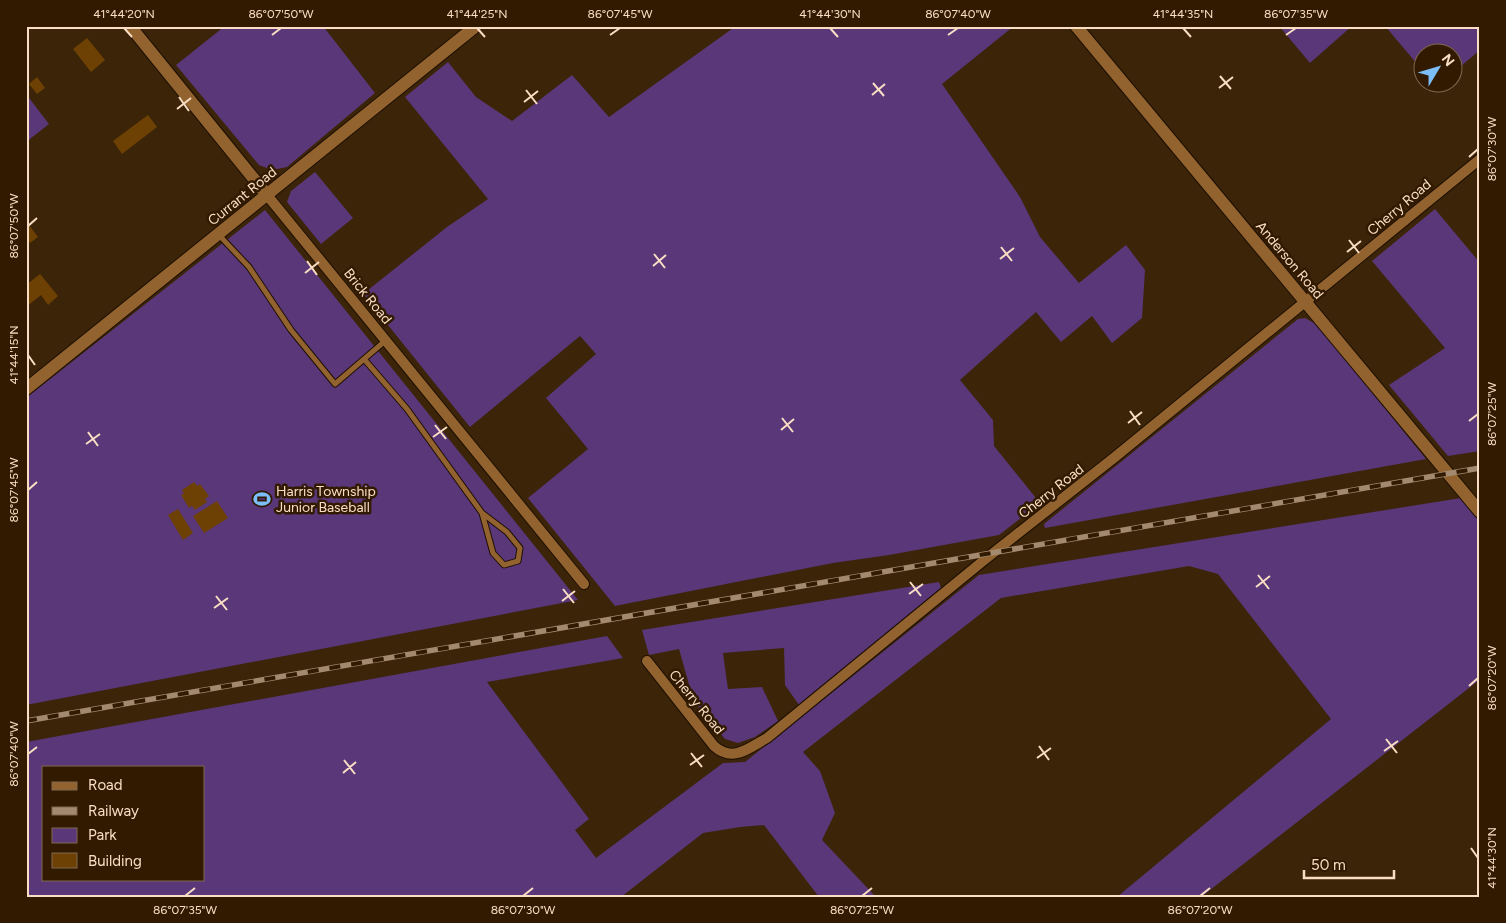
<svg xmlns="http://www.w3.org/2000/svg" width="1506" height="923" font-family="Figtree,sans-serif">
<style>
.green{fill:#593778;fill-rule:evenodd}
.building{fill:#6d4104}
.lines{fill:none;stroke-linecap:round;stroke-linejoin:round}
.lane-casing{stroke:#1d0f02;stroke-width:7}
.street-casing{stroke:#1d0f02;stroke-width:12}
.secondary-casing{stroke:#1d0f02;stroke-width:14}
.lane{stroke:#92632f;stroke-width:5}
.street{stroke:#92632f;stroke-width:10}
.secondary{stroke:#92632f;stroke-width:12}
.rail-casing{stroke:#a38a6f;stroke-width:5.5}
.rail{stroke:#311a00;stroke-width:4;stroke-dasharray:11;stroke-linecap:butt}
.ticks{fill:none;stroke:#f9dec4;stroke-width:2}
.labels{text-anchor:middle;stroke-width:5;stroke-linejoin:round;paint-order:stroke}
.street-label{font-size:14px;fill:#f9dec4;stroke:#311a00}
.poi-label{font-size:14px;fill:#f9dec4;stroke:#311a00;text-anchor:start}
.neatline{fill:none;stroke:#f9dec4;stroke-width:2}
.ticks-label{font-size:12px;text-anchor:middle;fill:#f9dec4}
</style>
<rect width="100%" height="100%" fill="#3c2408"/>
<path class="green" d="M225,26H323L375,93L287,167L272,170L259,165L176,65Z
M736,26H1014L942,84L1020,197L1040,237L1079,283L1126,245L1145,270L1142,318L1112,343L1092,316L1061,342L1036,312L960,380L993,420L994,446L1040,503L999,535L889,555L833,563L615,606L528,498L588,449L546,398L596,354L580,336L470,427L363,294L447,227L488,199L405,97L448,62L476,97L512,121L572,75L609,117Z
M1279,26H1352L1310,63Z
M1385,26H1480V50L1454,72V52H1424L1423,71Z
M26,94L49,124L26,142Z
M315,172L353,218L321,244L287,202L291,191Z
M1435,209L1480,263V451L1448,456L1389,385L1445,348L1372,261Z
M265,210L578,600L26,705V398Z
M1305,318L1316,324L1426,459L1045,528L1044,524L1298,319Z
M1461,498L1480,521V683L1478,681L1201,897H1117L1331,719L1218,574L1189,566L1001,598L803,752L820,771L835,813L822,840L876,897H819L764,825L740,827L703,833L621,897H26V742L607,636L623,658L487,682L589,819L575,830L596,858L723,763L745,762L979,575ZM44,767H204V879H44Z
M939,582L941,588L799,705L785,685L784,648L723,653L728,689L762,687L778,721L755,737L738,743L725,739L694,702L679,649L649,655L642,630Z"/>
<path class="building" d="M87,38L105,60L91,72L73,49Z
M37,77L45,88L37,94L29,84Z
M148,115L157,127L122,154L113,141Z
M26,221L38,237L30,243L26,237Z
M40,274L58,296L48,305L41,295L26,307V285Z
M194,482L197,486L200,484L209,496L205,499L207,502L195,510L192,506L189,508L181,495L184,493L182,490Z
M217,501L228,518L204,533L193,516Z
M178,509L193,533L183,540L168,515Z"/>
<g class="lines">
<g class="lane-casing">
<path id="lane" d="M218,234L249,267L291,330L335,384L385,341
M364,359L407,409L482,513L507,532L520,548L518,561L504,565L493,553L482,513"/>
</g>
<g class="street-casing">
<path id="street" d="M267,195L584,584
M647,661L714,746C733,763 749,748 767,738L983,561L1115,457L1480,159"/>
</g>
<g class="secondary-casing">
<path id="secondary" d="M130,26L267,195
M1076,26L1480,512
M26,389L476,26"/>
</g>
<use href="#lane" class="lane"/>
<use href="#street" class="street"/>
<use href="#secondary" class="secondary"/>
<g class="rail-casing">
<path id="rail" d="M26,721L1480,468"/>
</g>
<use href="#rail" class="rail"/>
</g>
<path class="ticks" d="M124,28L132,37M477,28L485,37M830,28L838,37M1183,28L1191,37M272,35L281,28M610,35L620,28M948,35L958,28M1286,35L1296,28M1220,76L1231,89M873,83L884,96M1219,88L1233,77M526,90L537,104M872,95L885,84M179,97L189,111M524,102L538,91M177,109L191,98M1469,157L1478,149M28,226L37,218M1349,240L1359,253M1001,247L1012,261M1347,252L1361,241M654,254L665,268M1000,259L1014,248M307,261L317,275M653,266L666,255M305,273L319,262M28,355L35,365M1130,411L1140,425M782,418L793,432M1469,421L1478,414M1128,423L1142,412M435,425L446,439M781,430L794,419M88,432L98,446M433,437L447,427M86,444L100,434M28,490L37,482M1258,575L1269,589M910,582L921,596M1256,587L1270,576M563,589L574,603M909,594L923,584M216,596L227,610M562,601L575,591M214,608L228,598M1469,686L1478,678M1386,739L1397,753M1039,746L1049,760M1384,751L1398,741M691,753L702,767M28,754L37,747M1037,758L1051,748M344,760L355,774M690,765L704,755M343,773L356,762M1471,848L1478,858M185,896L195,888M523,896L533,888M862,896L872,888M1200,896L1210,888"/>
<defs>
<g id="stadium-bare" transform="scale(1.35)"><path d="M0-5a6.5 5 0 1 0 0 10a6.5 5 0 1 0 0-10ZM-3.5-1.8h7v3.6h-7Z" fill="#7cbef9" stroke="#311a00" stroke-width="2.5" paint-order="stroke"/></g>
</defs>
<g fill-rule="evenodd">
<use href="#stadium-bare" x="262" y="499"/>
</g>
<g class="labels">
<g class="street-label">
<text transform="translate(242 196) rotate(-39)" y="5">Currant Road</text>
<text transform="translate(1399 207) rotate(-40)" y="5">Cherry Road</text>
<text transform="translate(1290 260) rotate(50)" y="5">Anderson Road</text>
<text transform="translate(368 296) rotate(51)" y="5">Brick Road</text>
<text transform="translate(1051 491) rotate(-38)" y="5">Cherry Road</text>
<text transform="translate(697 702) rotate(51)" y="5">Cherry Road</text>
</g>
<g class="poi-label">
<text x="276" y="496">Harris Township<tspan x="276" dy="16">Junior Baseball</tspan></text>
</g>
</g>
<rect width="1506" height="923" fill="none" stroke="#311a00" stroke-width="55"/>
<rect x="42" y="766" width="162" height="115" fill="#311a00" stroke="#81684e"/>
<rect x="52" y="782" width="25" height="8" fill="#92632f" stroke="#81684e"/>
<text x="88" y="790" font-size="15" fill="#f9dec4">Road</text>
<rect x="52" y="807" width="25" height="8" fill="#a38a6f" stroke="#81684e"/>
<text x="88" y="816" font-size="15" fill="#f9dec4">Railway</text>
<rect x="52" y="828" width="25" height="15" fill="#593778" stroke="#81684e"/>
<text x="88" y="840" font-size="15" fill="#f9dec4">Park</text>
<rect x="52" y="853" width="25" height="15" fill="#6d4104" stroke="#81684e"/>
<text x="88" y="866" font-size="15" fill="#f9dec4">Building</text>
<g transform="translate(1438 68) rotate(52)"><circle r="24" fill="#311a00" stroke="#81684e"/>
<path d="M0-4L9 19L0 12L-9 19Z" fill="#7cbef9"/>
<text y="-8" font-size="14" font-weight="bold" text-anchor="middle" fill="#f9dec4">N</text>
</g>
<path d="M1304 870v8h90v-8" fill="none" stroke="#f9dec4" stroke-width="2.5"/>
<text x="1311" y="870" font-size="15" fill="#f9dec4" stroke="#311a00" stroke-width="4" paint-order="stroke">50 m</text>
<rect x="28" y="28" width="1450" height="868" class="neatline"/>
<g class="ticks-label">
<text x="124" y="18">41°44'20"N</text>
<text x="281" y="18">86°07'50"W</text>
<text x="477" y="18">41°44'25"N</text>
<text x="620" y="18">86°07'45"W</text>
<text x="830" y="18">41°44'30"N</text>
<text x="958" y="18">86°07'40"W</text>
<text x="1183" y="18">41°44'35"N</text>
<text x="1296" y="18">86°07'35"W</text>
<text transform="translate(1492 149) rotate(-90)" y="4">86°07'30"W</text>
<text transform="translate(14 226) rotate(-90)" y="4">86°07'50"W</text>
<text transform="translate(14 355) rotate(-90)" y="4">41°44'15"N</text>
<text transform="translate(1492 414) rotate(-90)" y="4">86°07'25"W</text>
<text transform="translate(14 490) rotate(-90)" y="4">86°07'45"W</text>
<text transform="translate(1492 678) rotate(-90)" y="4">86°07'20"W</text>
<text transform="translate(14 754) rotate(-90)" y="4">86°07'40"W</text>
<text transform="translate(1492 858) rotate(-90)" y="4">41°44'30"N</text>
<text x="185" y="914">86°07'35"W</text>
<text x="523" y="914">86°07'30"W</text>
<text x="862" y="914">86°07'25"W</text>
<text x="1200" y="914">86°07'20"W</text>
</g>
</svg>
